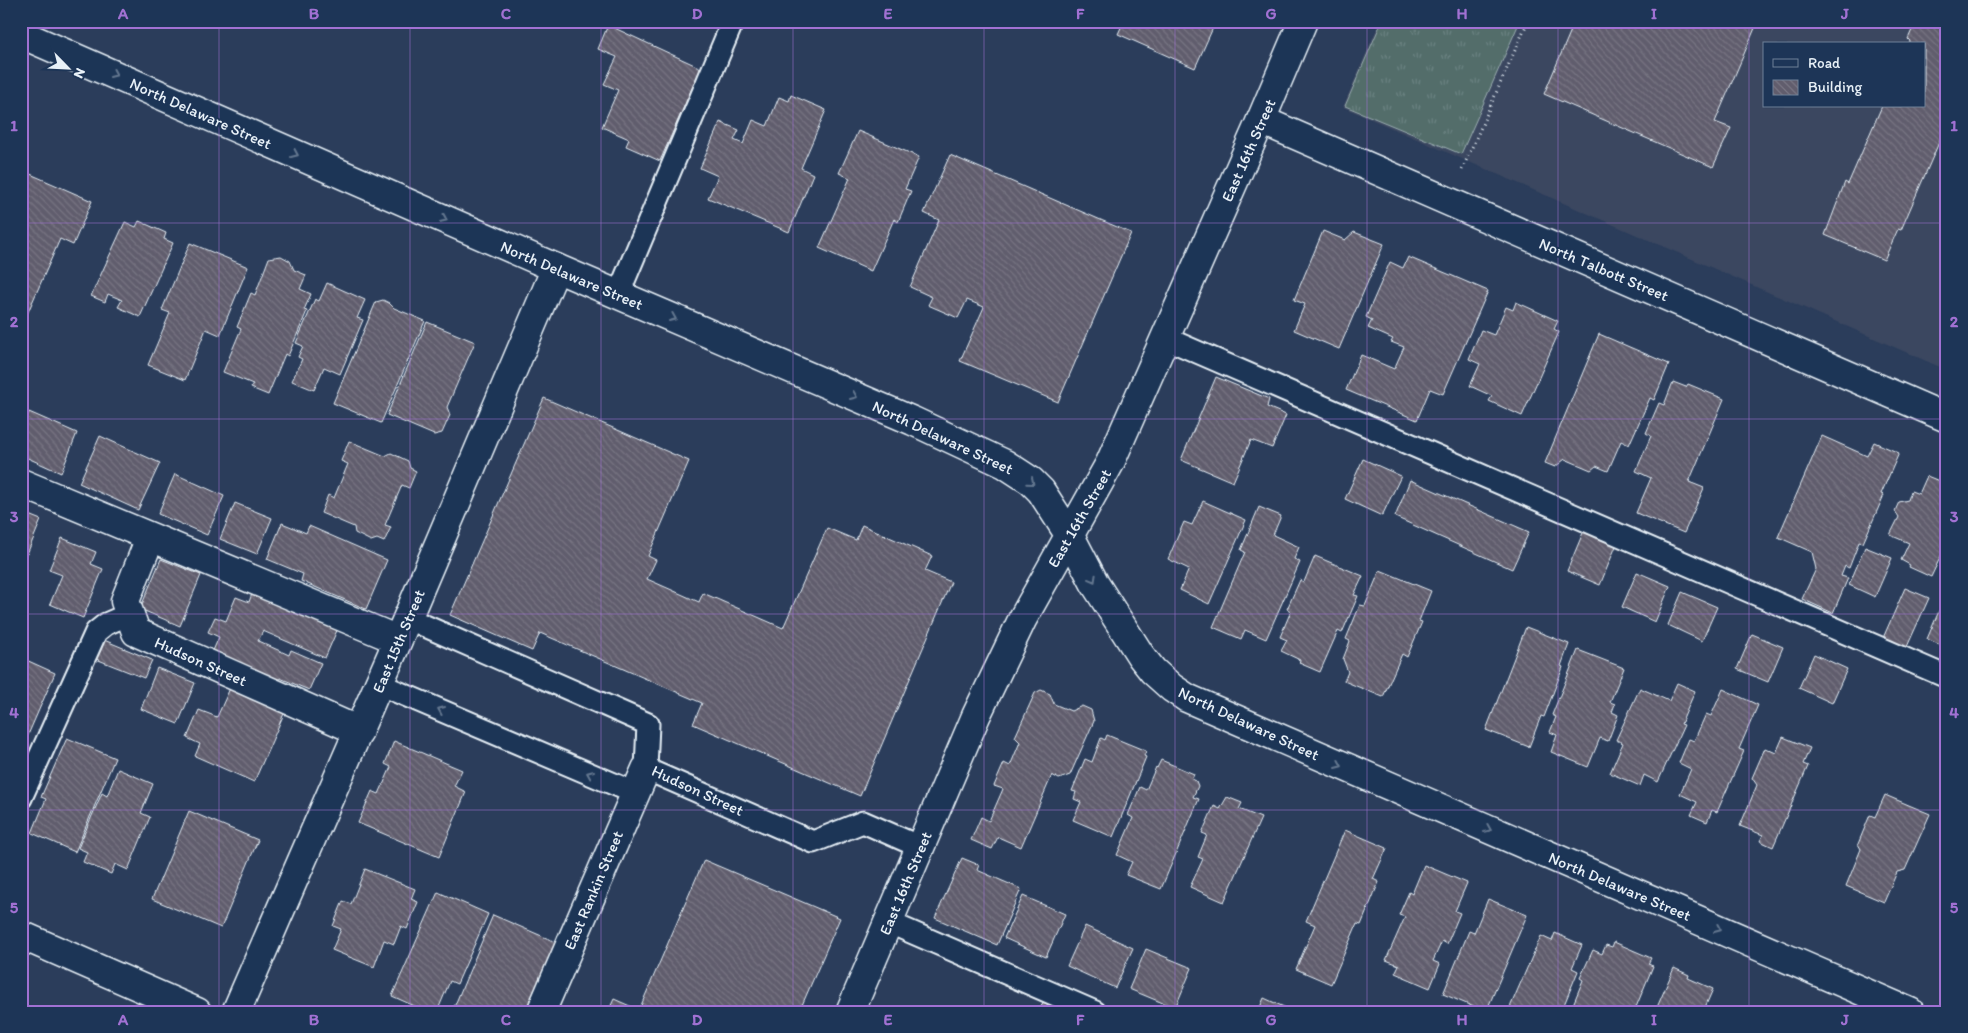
<svg xmlns="http://www.w3.org/2000/svg" width="1968" height="1033" font-family="Itim,sans-serif">
<style>
.built{fill:#3b4760;fill-rule:evenodd}
.grass{fill:url(#grass-tufts);stroke:#9dafb2}
.building{fill:url(#building-back-hatch);stroke:#e8f1f8}
.lines{fill:none;stroke-linecap:round;stroke-linejoin:round}
.service-casing{stroke:#e8f1f8;stroke-width:25}
.minor-casing{stroke:#e8f1f8;stroke-width:31}
.secondary-casing{stroke:#e8f1f8;stroke-width:31}
.path{stroke:#e8f1f8;stroke-width:3;stroke-dasharray:1 4;stroke-linecap:butt}
.service{stroke:#1d3557;stroke-width:21}
.minor{stroke:#1d3557;stroke-width:28}
.secondary{stroke:#1d3557;stroke-width:28}
.oneway{stroke:#64778f}
.grid{fill:none;stroke:#a171d3;stroke-width:1;stroke-opacity:0.55}
.labels{text-anchor:middle;stroke-width:4;stroke-linejoin:round;paint-order:stroke}
.street-label{font-size:16px;fill:#e8f1f8;stroke:#1d3557}
.neatline{fill:none;stroke:#a171d3;stroke-width:2}
.grid-label{font-size:16px;text-anchor:middle;font-weight:bold;fill:#a171d3}
</style>
<defs>
<pattern id="grass-tufts" width="24" height="20" patternUnits="userSpaceOnUse" patternTransform="scale(1.25)"><rect width="24" height="20" fill="#526d6b"/><path d="M3 7l-1-3M5 7V3M7 7l1-3M15 17l-1-3M17 17v-4M19 17l1-3" fill="none" stroke="#6b8281"/></pattern>
<pattern id="building-back-hatch" width="6" height="6" patternUnits="userSpaceOnUse" patternTransform="scale(1.25)"><rect width="6" height="6" fill="#615d6d"/><path d="M-1 5l2 2M0 0l6 6M5-1l2 2" fill="none" stroke="#787583"/></pattern>
</defs>
<rect width="100%" height="100%" fill="#2b3d5b"/>
<filter id="ink" filterUnits="userSpaceOnUse"><feTurbulence type="fractalNoise" baseFrequency=".02" numOctaves="2"/><feDisplacementMap in="SourceGraphic" scale="10" xChannelSelector="R" yChannelSelector="G"/><feConvolveMatrix kernelMatrix="1 2 1 2 8 2 1 2 1" color-interpolation-filters="sRGB"/></filter>
<g filter="url(#ink)">
<path class="built" d="M1380,21H1947V370L1343,107ZM1764,44H1924V106H1764Z"/>
<path class="grass" d="M1382,21H1520L1461,154L1345,106Z"/>
<path class="building" d="M869,21H884L882,27Z
M1124,21H1216L1195,68L1118,34Z
M1575,21H1758L1715,122L1731,128L1713,167L1544,94Z
M1916,21H1947V124L1901,230L1898,229L1884,260L1825,235L1845,182L1848,184L1882,106H1924V44H1909L1910,41L1908,39Z
M608,25L701,68L660,161L626,146L629,139L602,127L618,90L604,84L617,57L598,49Z
M791,95L826,110L801,168L813,174L789,232L708,198L718,176L700,168L720,122L739,130L734,140L743,144L753,120L767,126L779,97L789,101Z
M858,131L919,157L905,189L911,191L898,222L894,219L871,271L819,248L850,178L839,173Z
M950,155L1131,233L1058,402L960,361L984,307L967,300L958,318L928,305L932,297L910,287L939,220L924,213Z
M21,170L92,201L73,245L60,239L21,328Z
M139,221L166,233L164,239L173,243L140,317L118,307L122,300L108,294L105,302L91,296L125,222L136,227Z
M1323,231L1345,240L1354,232L1384,244L1339,349L1294,330L1305,304L1294,300Z
M190,243L248,267L220,335L206,329L185,380L148,365L170,313L162,310Z
M281,256L290,261L294,270L306,275L300,289L311,294L304,310L307,311L288,356L285,354L268,395L251,388L253,384L223,372L241,329L237,327L251,293L255,295L269,258Z
M1408,257L1488,291L1443,394L1430,389L1417,420L1346,390L1361,355L1394,369L1404,347L1391,342L1393,339L1368,328L1372,320L1366,317L1390,262L1403,268Z
M327,283L365,300L357,318L363,320L340,374L324,367L314,390L292,381L302,359L298,357L303,346L296,343L315,299L319,301Z
M383,300L389,303L394,308L425,321L381,423L333,403L376,302Z
M1516,302L1558,321L1554,329L1559,332L1522,416L1489,401L1492,396L1470,386L1480,364L1469,359L1481,330L1494,335L1506,307L1513,310Z
M427,322L475,342L447,407L450,415L442,433L434,435L387,415Z
M1599,334L1669,364L1654,400L1650,398L1629,445L1621,441L1608,471L1596,466L1591,470L1565,459L1555,467L1545,463Z
M1216,377L1269,399L1267,407L1286,415L1272,448L1251,440L1233,482L1181,460Z
M1673,382L1686,387L1688,384L1724,399L1689,482L1704,488L1684,533L1636,513L1651,478L1636,471L1651,436L1646,433L1659,403L1664,405Z
M544,398L689,461L648,556L656,560L647,579L699,602L703,593L783,628L827,528L856,540L862,525L932,556L925,571L951,582L860,796L693,724L702,703L540,633L532,651L450,615Z
M29,412L77,433L61,473L21,455V432Z
M100,436L160,463L138,510L79,483Z
M1822,436L1867,456L1874,442L1899,453L1881,494L1884,495L1863,543L1859,542L1849,568L1845,566L1841,576L1848,578L1833,613L1802,599L1816,569L1812,552L1778,537Z
M349,441L385,456L391,453L408,461L410,468L416,471L409,488L402,485L385,525L391,527L384,542L377,539L371,541L355,533L354,527L321,513L328,495L334,498L348,464L341,461Z
M1363,459L1401,476L1382,516L1345,499Z
M175,474L224,496L207,535L158,514Z
M1927,476L1944,483L1947,479V543L1931,577L1909,567L1910,565L1901,560L1909,543L1890,535L1899,517L1895,511L1899,502L1908,500L1911,491L1919,494Z
M1410,480L1529,532L1512,569L1395,517Z
M1203,501L1246,520L1209,604L1180,590L1189,569L1168,559L1184,522L1192,525Z
M235,503L272,518L257,554L220,539Z
M1259,507L1281,516L1273,535L1299,547L1294,559L1300,562L1266,639L1245,630L1241,639L1213,627L1245,552L1241,550Z
M21,512L41,520L27,554L21,552Z
M282,523L306,533L309,526L387,560L366,609L301,581L303,574L267,559Z
M1585,528L1618,541L1600,585L1567,571Z
M62,538L96,552L91,564L103,569L83,618L50,604L62,575L49,570Z
M1865,547L1892,558L1875,597L1849,585Z
M1315,556L1363,576L1354,595L1358,596L1342,633L1338,631L1320,672L1299,663L1300,660L1281,651L1287,640L1280,637L1291,611L1287,609L1300,580L1304,582Z
M161,559L201,575L180,626L140,609Z
M1380,570L1431,591L1419,621L1422,622L1407,657L1402,654L1383,697L1344,681L1348,672L1343,659L1350,641L1346,639L1360,605L1365,606Z
M1637,572L1670,586L1655,622L1622,607Z
M1905,588L1929,598L1906,649L1883,638Z
M253,591L338,628L325,658L263,631L258,641L289,655L291,650L321,663L309,690L280,678L279,682L212,653L219,637L208,632L215,617L226,621L236,597L249,602Z
M1682,592L1717,607L1702,641L1668,625Z
M1942,604L1947,606V648L1927,639Z
M1526,627L1569,644L1561,666L1563,667L1544,717L1541,716L1529,747L1486,730Z
M1752,634L1783,647L1768,682L1737,669Z
M104,640L152,660L144,678L96,659Z
M1578,650L1624,668L1610,702L1615,704L1612,712L1618,715L1608,741L1600,738L1588,767L1551,752L1557,735L1550,732L1556,717L1552,715Z
M1814,654L1847,669L1832,703L1799,688Z
M24,659L55,673L21,751V666Z
M157,668L195,683L178,724L141,709Z
M1677,683L1695,691L1681,724L1684,725L1658,782L1644,775L1640,786L1610,773L1623,743L1616,740L1640,688L1669,701Z
M231,686L286,709L254,782L195,756L200,744L187,738L199,710L217,717Z
M1723,689L1758,705L1739,749L1744,751L1717,812L1712,810L1707,822L1691,815L1697,802L1680,794L1691,769L1679,763L1689,739L1694,741L1706,714L1711,716Z
M1041,690L1050,694L1054,704L1071,711L1082,706L1091,710L1094,721L1070,775L1059,779L1052,775L1021,847L998,837L992,849L971,840L981,817L989,821L1003,789L994,786L1004,763L1010,766L1020,742L1015,737L1035,693Z
M1107,735L1146,751L1144,756L1146,757L1113,837L1073,820L1081,802L1074,799L1076,792L1072,791L1085,759L1092,762L1101,738L1105,740Z
M1783,737L1810,748L1803,764L1808,766L1773,847L1760,841L1763,835L1740,826L1757,785L1752,778L1765,748L1776,753Z
M67,738L115,758L75,852L32,833L46,799L41,797Z
M394,741L462,770L454,786L466,792L439,857L358,823L372,791L379,794L391,767L385,764Z
M1161,760L1194,774L1192,779L1196,781L1198,786L1193,797L1199,799L1161,889L1126,875L1132,862L1117,855L1133,818L1128,815L1140,787L1146,790L1156,767L1157,768Z
M118,769L153,784L141,813L150,817L128,870L115,864L111,874L83,862L87,852L78,848L102,793L107,796Z
M1885,795L1930,814L1905,870L1897,872L1884,902L1846,886L1861,849L1858,844L1870,815L1875,817Z
M1227,797L1242,803L1239,809L1261,818L1224,902L1190,887L1203,859L1198,857L1207,835L1202,833L1214,806L1220,809Z
M189,811L258,840L221,928L152,899Z
M1345,830L1387,848L1373,879L1379,882L1361,925L1357,924L1331,984L1296,969L1315,925L1306,921Z
M962,858L979,865L977,870L1021,889L997,945L935,918Z
M704,860L840,918L799,1012H608L614,999L639,1010Z
M1424,865L1467,883L1455,911L1460,913L1447,944L1442,941L1433,961L1440,964L1430,988L1395,973L1399,965L1386,960L1405,917L1399,915L1409,892L1412,894Z
M365,869L415,889L411,899L418,902L407,929L401,926L394,944L384,940L374,967L332,950L341,929L333,926L343,901L351,904Z
M438,892L488,914L457,984L450,981L437,1012H428L392,996Z
M1023,896L1065,914L1046,957L1004,938Z
M1488,899L1527,915L1486,1012L1443,994L1469,931L1474,933Z
M493,915L558,943L528,1012H452Z
M1085,926L1133,948L1115,988L1067,966Z
M1555,933L1582,945L1572,968L1578,971L1561,1012H1508L1541,936L1552,941Z
M1614,942L1651,958L1648,964L1653,966L1634,1012H1570L1583,980L1580,978L1593,950L1602,954L1606,945L1612,947Z
M1146,949L1192,968L1175,1008L1129,989Z
M1674,968L1689,975L1688,978L1713,989L1703,1012H1655Z
M1264,998L1295,1012H1258Z
M1043,1002L1067,1012H1039Z"/>
<g class="lines">
<g class="service-casing">
<path id="service" d="M618,295L733,21
M1165,338L1947,677
M407,618L648,724L646,769L813,842L863,822L920,847
M379,684L635,793
M21,798L96,632L106,624L129,614
M888,922L1095,1012"/>
</g>
<g class="minor-casing">
<path id="minor" d="M1261,120L1947,418
M21,483L398,640
M150,538L125,601L136,632L359,731
M236,1012L398,640L556,268
M541,1012L646,769"/>
</g>
<g class="secondary-casing">
<path id="secondary" d="M21,34L556,268L913,421L1005,464L1031,481L1041,491L1070,536L1095,584L1141,656L1153,671L1172,688L1187,698L1910,1012
M21,935L197,1012
M850,1012L976,716L1022,620L1110,463L1261,120L1303,21"/>
</g>
<path class="path" d="M1462,170L1528,21"/>
<use href="#service" class="service"/>
<use href="#minor" class="minor"/>
<use href="#secondary" class="secondary"/>
</g>
<defs><path id="oneway-chevron" d="M-2-3.5L2.5 0L-2 3.5" fill="none" stroke-width="1.6" stroke-linecap="round" stroke-linejoin="round" transform="scale(1.25)"/></defs>
<g class="oneway">
<use href="#oneway-chevron" transform="translate(114 74) rotate(24)"/>
<use href="#oneway-chevron" transform="translate(295 154) rotate(24)"/>
<use href="#oneway-chevron" transform="translate(444 219) rotate(24)"/>
<use href="#oneway-chevron" transform="translate(673 318) rotate(23)"/>
<use href="#oneway-chevron" transform="translate(854 396) rotate(23)"/>
<use href="#oneway-chevron" transform="translate(1031 482) rotate(41)"/>
<use href="#oneway-chevron" transform="translate(1093 579) rotate(61)"/>
<use href="#oneway-chevron" transform="translate(441 710) rotate(-157)"/>
<use href="#oneway-chevron" transform="translate(1339 765) rotate(23)"/>
<use href="#oneway-chevron" transform="translate(590 774) rotate(-157)"/>
<use href="#oneway-chevron" transform="translate(1488 829) rotate(23)"/>
<use href="#oneway-chevron" transform="translate(1718 929) rotate(23)"/>
</g>
</g>
<path class="grid" d="M219,21V1012M410,21V1012M601,21V1012M793,21V1012M984,21V1012M1175,21V1012M1367,21V1012M1558,21V1012M1749,21V1012M21,223H1947M21,419H1947M21,614H1947M21,810H1947"/>
<g class="labels">
<g class="street-label">
<text transform="translate(201 113) rotate(24)" y="6">North Delaware Street</text>
<text transform="translate(1248 150) rotate(-66)" y="6">East 16th Street</text>
<text transform="translate(1604 269) rotate(23)" y="6">North Talbott Street</text>
<text transform="translate(572 275) rotate(23)" y="6">North Delaware Street</text>
<text transform="translate(943 437) rotate(25)" y="6">North Delaware Street</text>
<text transform="translate(1079 518) rotate(-60)" y="6">East 16th Street</text>
<text transform="translate(398 641) rotate(-67)" y="6">East 15th Street</text>
<text transform="translate(201 661) rotate(24)" y="6">Hudson Street</text>
<text transform="translate(1249 723) rotate(25)" y="6">North Delaware Street</text>
<text transform="translate(698 790) rotate(25)" y="6">Hudson Street</text>
<text transform="translate(905 883) rotate(-67)" y="6">East 16th Street</text>
<text transform="translate(1620 886) rotate(23)" y="6">North Delaware Street</text>
<text transform="translate(593 890) rotate(-67)" y="6">East Rankin Street</text>
</g>
</g>
<rect width="1968" height="1033" fill="none" stroke="#1d3557" stroke-width="55"/>
<rect x="1763" y="42" width="162" height="65" fill="#1d3557" stroke="#6e8097"/>
<rect x="1773" y="59" width="25" height="8" fill="#1d3557" stroke="#6e8097"/>
<text x="1808" y="68" font-size="15" fill="#e8f1f8">Road</text>
<rect x="1773" y="80" width="25" height="15" fill="url(#building-back-hatch)" stroke="#6e8097"/>
<text x="1808" y="92" font-size="15" fill="#e8f1f8">Building</text>
<g transform="translate(68 68) rotate(114)" stroke="#1d3557" stroke-width="4" paint-order="stroke">
<path d="M0-4L9 19L0 12L-9 19Z" fill="#e8f1f8"/>
<text y="-8" font-size="14" font-weight="bold" text-anchor="middle" fill="#e8f1f8">N</text>
</g>
<rect x="28" y="28" width="1912" height="978" class="neatline"/>
<g class="grid-label">
<text x="123" y="19">A</text>
<text x="314" y="19">B</text>
<text x="506" y="19">C</text>
<text x="697" y="19">D</text>
<text x="888" y="19">E</text>
<text x="1080" y="19">F</text>
<text x="1271" y="19">G</text>
<text x="1462" y="19">H</text>
<text x="1654" y="19">I</text>
<text x="1845" y="19">J</text>
<text x="14" y="131">1</text>
<text x="1954" y="131">1</text>
<text x="14" y="327">2</text>
<text x="1954" y="327">2</text>
<text x="14" y="522">3</text>
<text x="1954" y="522">3</text>
<text x="14" y="718">4</text>
<text x="1954" y="718">4</text>
<text x="14" y="913">5</text>
<text x="1954" y="913">5</text>
<text x="123" y="1025">A</text>
<text x="314" y="1025">B</text>
<text x="506" y="1025">C</text>
<text x="697" y="1025">D</text>
<text x="888" y="1025">E</text>
<text x="1080" y="1025">F</text>
<text x="1271" y="1025">G</text>
<text x="1462" y="1025">H</text>
<text x="1654" y="1025">I</text>
<text x="1845" y="1025">J</text>
</g>
</svg>
